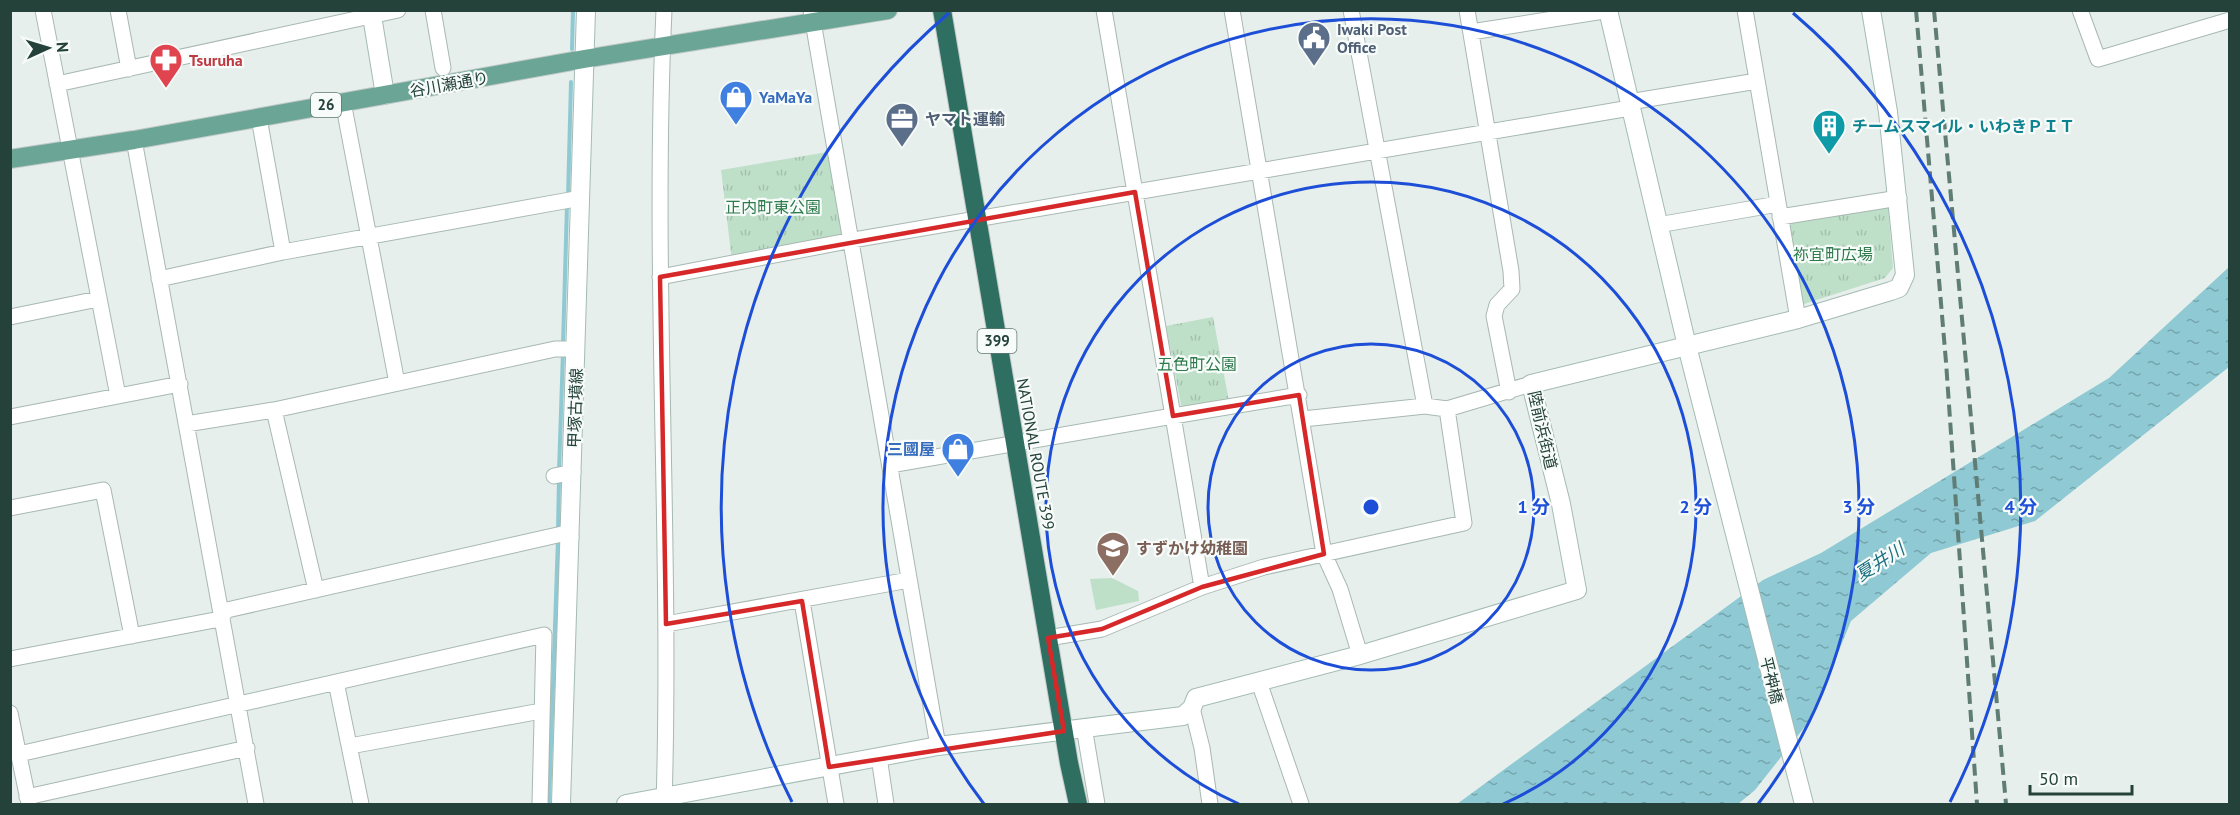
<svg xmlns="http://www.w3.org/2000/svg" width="2240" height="815" font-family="'PT Sans','Noto Sans JP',sans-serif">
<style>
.park{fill:url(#park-tufts)}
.pitch{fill:#bfe0c8}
.water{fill:url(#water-ripples)}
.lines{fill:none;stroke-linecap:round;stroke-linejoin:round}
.stream{stroke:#8ec9d4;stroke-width:4}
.street-casing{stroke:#a8b8b2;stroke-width:17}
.secondary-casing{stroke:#a4bbb3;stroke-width:20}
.primary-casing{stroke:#c2cac8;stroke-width:20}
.highway-casing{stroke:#c2cac8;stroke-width:20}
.street{stroke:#fff;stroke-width:15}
.secondary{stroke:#fff;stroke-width:18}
.primary{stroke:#6aa596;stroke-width:18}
.highway{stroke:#2f6f62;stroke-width:18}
.rail{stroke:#5f7d75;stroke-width:4;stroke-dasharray:12 6;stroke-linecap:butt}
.marked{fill:none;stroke:#d62828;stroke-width:4.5;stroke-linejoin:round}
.ring{fill:none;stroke:#1d4ed8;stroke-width:3}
.labels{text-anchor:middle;stroke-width:4.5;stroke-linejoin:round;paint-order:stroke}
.shield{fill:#f7fbf9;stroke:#637a73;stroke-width:1.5}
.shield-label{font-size:15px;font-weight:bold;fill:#24423a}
.service-label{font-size:16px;font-weight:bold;fill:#4e5e75;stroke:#f7fbf9;text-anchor:start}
.health-label{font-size:16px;font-weight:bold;fill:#be3a42;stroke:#f7fbf9;text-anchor:start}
.street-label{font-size:16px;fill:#24423a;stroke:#f7fbf9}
.shop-label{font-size:16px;font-weight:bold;fill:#366cbe;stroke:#f7fbf9;text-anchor:start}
.culture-label{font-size:16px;font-weight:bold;fill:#0d838f;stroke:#f7fbf9;text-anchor:start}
.park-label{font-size:16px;fill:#2d7a4b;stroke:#f7fbf9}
.education-label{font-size:16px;font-weight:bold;fill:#785e54;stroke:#f7fbf9;text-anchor:start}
.water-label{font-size:18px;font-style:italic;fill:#1c6f80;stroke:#f7fbf9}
.centre{fill:#1d4ed8;stroke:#f7fbf9;stroke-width:3}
.ring-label{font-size:18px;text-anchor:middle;font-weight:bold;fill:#1d4ed8;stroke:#f7fbf9;stroke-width:4.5;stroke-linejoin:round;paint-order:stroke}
</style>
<defs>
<pattern id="park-tufts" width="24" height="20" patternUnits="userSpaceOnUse" patternTransform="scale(1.5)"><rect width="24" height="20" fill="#bfe0c8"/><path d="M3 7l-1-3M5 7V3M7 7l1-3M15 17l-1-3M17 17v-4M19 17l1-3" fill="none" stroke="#a4c1ad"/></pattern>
<pattern id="water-ripples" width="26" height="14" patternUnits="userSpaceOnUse" patternTransform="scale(1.5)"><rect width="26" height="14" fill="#8ec9d4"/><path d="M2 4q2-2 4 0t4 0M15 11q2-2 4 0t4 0" fill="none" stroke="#74a5ad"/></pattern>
</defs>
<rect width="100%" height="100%" fill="#e6efeb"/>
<path class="park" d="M834,151L851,239L732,261L721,170Z
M1888,205L1893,268L1885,278L1801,305L1789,222Z
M1213,317L1229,401L1186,410L1181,405L1166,326Z"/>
<path class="pitch" d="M1112,578L1138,591L1139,601L1096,610L1090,579Z"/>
<path class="water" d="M2229,267V367L2035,521L1931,553L1851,621L1811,719L1755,790L1738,804H1457L1763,580L1821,553L2109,378Z"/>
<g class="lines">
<path class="stream" d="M572,49L573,10
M568,198L571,82
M563,345L567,205
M559,471L563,352
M558,531L559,478
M549,804L558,538"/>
<g class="street-casing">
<path id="street" d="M43,10L118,396
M118,10L129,69
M433,10L443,68
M811,10L938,746
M1232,10L1324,554L1340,589L1360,655
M1351,10L1425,406
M1467,10L1511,271L1512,289L1497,305L1494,316L1509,392
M1745,10L1798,319
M2080,10L2098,59L2230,20
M1471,32L1610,10
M57,84L398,10
M343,102L397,383
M1629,102L1757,81
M259,118L283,252
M134,140L256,804
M1780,217L1899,198
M1658,225L1778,204
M660,277L853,240L1630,108
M159,279L283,252L581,198
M10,317L98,299
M274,410L316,590
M10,417L180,384
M1303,419L1425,406L1447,409L1531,384
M186,424L274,410L555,349H576
M890,465L1173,416L1104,10
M554,476L573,472
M10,508L103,490L132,636
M1202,587L1264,567L1464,523L1447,409
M802,601L836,804
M666,624L909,580
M1048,638L1102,629L1202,587L1173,416L1299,395
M10,659L220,619L227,610L562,534L571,537
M336,682L361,804
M1259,682L1301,804
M1192,708L1202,748L1210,804
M10,713L29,804
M1084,727L1097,804
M350,746L541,711
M19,754L544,635L540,804
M879,757L886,804
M27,797L247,748
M664,804C672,540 652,275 664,10"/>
</g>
<g class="secondary-casing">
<path id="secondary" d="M371,10L385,95
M1608,10L1687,346L1804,804
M561,804L586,10
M626,804L938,746L1183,716L1192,708L1196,698L1360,655L1577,590L1561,504L1531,384L1798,319L1891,291L1899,288L1905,275L1888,112L1871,10"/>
</g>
<g class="primary-casing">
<path id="primary" d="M10,159L134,140L584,59L888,10"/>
</g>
<g class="highway-casing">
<path id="highway" d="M942,10L1069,763L1078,804"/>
</g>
<use href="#street" class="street"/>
<use href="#secondary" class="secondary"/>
<use href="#primary" class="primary"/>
<use href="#highway" class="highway"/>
<path class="rail" d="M1916,10L1946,362L1977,804
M1934,10L2006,804"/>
</g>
<path class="marked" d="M1135,192L1173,416L1299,395L1324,554L1202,587L1102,629L1048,638L1064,731L829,767L802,601L666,624L660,277Z"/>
<g class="ring">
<circle cx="1371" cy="507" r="163"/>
<path d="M1239 804A325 325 0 1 1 1503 804"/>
<path d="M984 804A488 488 0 1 1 1758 804"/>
<path d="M792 802A650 650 0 0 1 949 13M1793 13A650 650 0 0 1 1950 802"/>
</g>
<defs>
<g id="civic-pin" transform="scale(1.725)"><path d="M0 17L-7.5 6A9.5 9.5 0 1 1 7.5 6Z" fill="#5c6f8a" stroke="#f7fbf9"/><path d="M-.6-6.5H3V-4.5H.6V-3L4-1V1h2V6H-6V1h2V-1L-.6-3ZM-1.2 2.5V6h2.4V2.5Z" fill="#fff"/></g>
<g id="pharmacy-pin" transform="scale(1.725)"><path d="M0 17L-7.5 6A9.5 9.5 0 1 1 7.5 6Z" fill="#e0444e" stroke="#f7fbf9"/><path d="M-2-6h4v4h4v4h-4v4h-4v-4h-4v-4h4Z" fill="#fff"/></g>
<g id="shop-pin" transform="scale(1.725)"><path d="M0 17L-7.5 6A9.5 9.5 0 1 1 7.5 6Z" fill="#3f7fe0" stroke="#f7fbf9"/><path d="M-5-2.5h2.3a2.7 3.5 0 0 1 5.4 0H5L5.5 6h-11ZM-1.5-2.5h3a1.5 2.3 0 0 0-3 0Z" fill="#fff"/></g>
<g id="office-pin" transform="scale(1.725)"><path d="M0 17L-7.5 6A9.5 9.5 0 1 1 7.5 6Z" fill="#5c6f8a" stroke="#f7fbf9"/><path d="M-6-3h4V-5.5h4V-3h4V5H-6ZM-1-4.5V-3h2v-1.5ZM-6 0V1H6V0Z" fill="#fff"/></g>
<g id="building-pin" transform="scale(1.725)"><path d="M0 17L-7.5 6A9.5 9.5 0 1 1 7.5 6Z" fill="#0f9aa8" stroke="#f7fbf9"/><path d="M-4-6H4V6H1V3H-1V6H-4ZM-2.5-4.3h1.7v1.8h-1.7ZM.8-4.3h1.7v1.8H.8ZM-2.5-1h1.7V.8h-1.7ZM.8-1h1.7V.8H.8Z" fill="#fff"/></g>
<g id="school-pin" transform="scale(1.725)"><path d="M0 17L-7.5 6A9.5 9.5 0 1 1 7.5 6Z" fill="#8d6e63" stroke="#f7fbf9"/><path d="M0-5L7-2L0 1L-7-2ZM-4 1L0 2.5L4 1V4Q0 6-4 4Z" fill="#fff"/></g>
</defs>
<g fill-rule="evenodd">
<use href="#civic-pin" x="1314" y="38"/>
<use href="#pharmacy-pin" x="166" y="60"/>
<use href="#shop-pin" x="736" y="97"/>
<use href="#office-pin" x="902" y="119"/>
<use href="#building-pin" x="1829" y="126"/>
<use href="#shop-pin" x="958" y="449"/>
<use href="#school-pin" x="1113" y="548"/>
</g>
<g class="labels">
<g class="shield">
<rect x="311" y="93" width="30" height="24" rx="4.5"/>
<rect x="977.5" y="329" width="39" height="24" rx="4.5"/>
</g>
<g class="shield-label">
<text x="326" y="110">26</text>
<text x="997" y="346">399</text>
</g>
<g class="service-label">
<text x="1337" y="35">Iwaki Post<tspan x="1337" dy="18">Office</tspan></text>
<text x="925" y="125">ヤマト運輸</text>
</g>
<g class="health-label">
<text x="189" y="66">Tsuruha</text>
</g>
<g class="street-label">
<text transform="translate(449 84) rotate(-10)" y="6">谷川瀬通り</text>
<text transform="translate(575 408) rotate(-88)" y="6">甲塚古墳線</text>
<text transform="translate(1543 430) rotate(77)" y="6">陸前浜街道</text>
<text transform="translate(1036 454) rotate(80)" y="6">NATIONAL ROUTE 399</text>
<text transform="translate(1772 680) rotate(76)" y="6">平神橋</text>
</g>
<g class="shop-label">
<text x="759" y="103">YaMaYa</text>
<text x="935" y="455" text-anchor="end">三國屋</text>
</g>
<g class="culture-label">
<text x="1852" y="132">チームスマイル・いわきＰＩＴ</text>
</g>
<g class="park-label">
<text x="773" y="213">正内町東公園</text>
<text x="1833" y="260">祢宜町広場</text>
<text x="1197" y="370">五色町公園</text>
</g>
<g class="education-label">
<text x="1136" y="554">すずかけ幼稚園</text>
</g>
<g class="water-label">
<text transform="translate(1880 562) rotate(-33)" y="6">夏井川</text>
</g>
</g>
<circle cx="1371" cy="507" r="9" class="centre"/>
<g class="ring-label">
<text x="1534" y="513">1 分</text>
<text x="1696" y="513">2 分</text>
<text x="1859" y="513">3 分</text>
<text x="2021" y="513">4 分</text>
</g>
<rect width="2240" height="815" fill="none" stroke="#24423a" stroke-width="24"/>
<g transform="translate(48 48) rotate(86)" stroke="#f7fbf9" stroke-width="4.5" paint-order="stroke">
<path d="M0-4.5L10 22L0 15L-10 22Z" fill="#24423a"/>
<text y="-9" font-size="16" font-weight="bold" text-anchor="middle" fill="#24423a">N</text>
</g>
<path d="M2030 785v9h102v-9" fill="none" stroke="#24423a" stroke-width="3"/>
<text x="2039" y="785" font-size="18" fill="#24423a" stroke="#f7fbf9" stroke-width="4.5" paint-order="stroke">50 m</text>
</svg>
